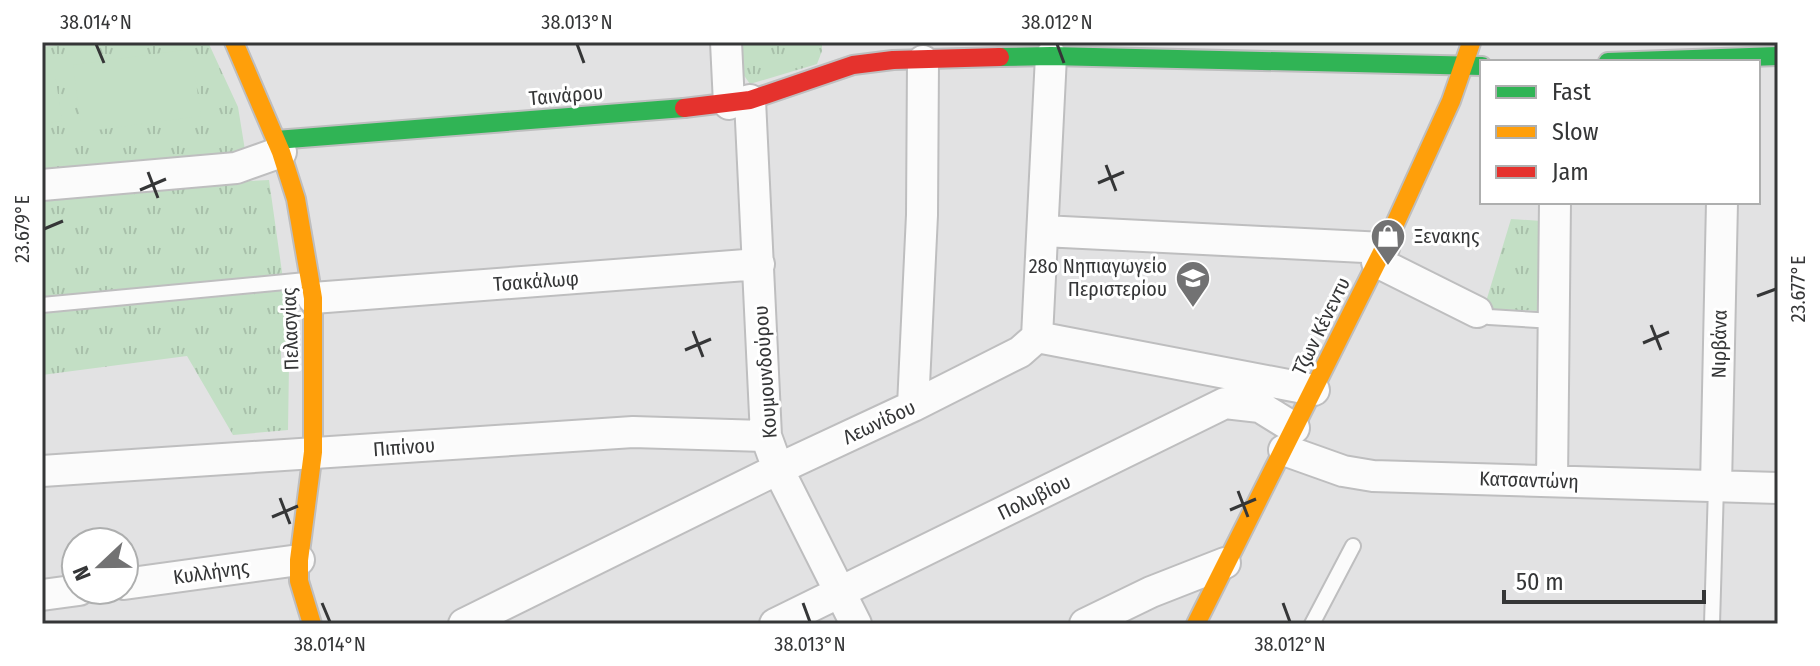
<svg xmlns="http://www.w3.org/2000/svg" width="1820" height="666" font-family="'Fira Sans Condensed',sans-serif">
<style>
.park{fill:url(#park-tufts)}
.pitch{fill:#c3dfc5}
.lines{fill:none;stroke-linecap:round;stroke-linejoin:round}
.lane-casing{stroke:#bebebf;stroke-width:18}
.street-casing{stroke:#bebebf;stroke-width:34}
.fast-casing{stroke:#bebebf;stroke-width:22}
.slow-casing{stroke:#bebebf;stroke-width:22}
.jam-casing{stroke:#bebebf;stroke-width:22}
.lane{stroke:#fbfbfb;stroke-width:14}
.street{stroke:#fbfbfb;stroke-width:30}
.fast{stroke:#30b455;stroke-width:18}
.slow{stroke:#ff9f0a;stroke-width:18}
.jam{stroke:#e5322d;stroke-width:18}
.ticks{fill:none;stroke:#353637;stroke-width:3}
.labels{text-anchor:middle;stroke-width:6;stroke-linejoin:round;paint-order:stroke}
.street-label{font-size:20px;fill:#353637;stroke:#fff}
.poi-label{font-size:20px;fill:#353637;stroke:#fff;text-anchor:start}
.neatline{fill:none;stroke:#353637;stroke-width:3}
.ticks-label{font-size:20px;text-anchor:middle;fill:#353637}
</style>
<defs>
<pattern id="park-tufts" width="24" height="20" patternUnits="userSpaceOnUse" patternTransform="scale(2)"><rect width="24" height="20" fill="#c3dfc5"/><path d="M3 7l-1-3M5 7V3M7 7l1-3M15 17l-1-3M17 17v-4M19 17l1-3" fill="none" stroke="#a8c0aa"/></pattern>
</defs>
<rect width="100%" height="100%" fill="#e2e2e3"/>
<path class="park" d="M78,42H208L238,107L250,181L269,180L292,343L281,344V365H289L288,430L233,435L187,356L42,375V47Z
M740,42H822V51L817,64L750,84L743,74Z
M1511,219L1542,221V311L1490,309L1485,305Z"/>
<path class="pitch" d="M191,49L201,116L82,132L73,65Z
M55,74L62,121L42,124V76Z"/>
<g class="lines">
<g class="lane-casing">
<path id="lane" d="M42,305L306,280
M1477,312L1489,317L1554,321
M1312,624L1353,546
M1712,624L1716,486"/>
</g>
<g class="street-casing">
<path id="street" d="M726,42L729,104
M750,100L766,436L778,469L856,624
M42,185L236,168L281,152
M1043,231L1384,248
M1377,262L1477,312
M313,298L759,264
M1037,337L1051,56
M1037,337L1314,390
M913,406L922,215L923,61
M1284,450L1343,471L1373,476L1778,488
M42,471L633,432L766,436
M1552,481L1555,202
M1716,486L1722,202
M124,584L299,560
M42,595L79,590
M464,624L778,469L913,406L1020,352L1037,337
M775,624L1225,403L1260,407L1294,428
M1085,624L1151,592L1225,563"/>
</g>
<g class="fast-casing">
<path id="fast" d="M1000,57L1051,56L1482,66
M1608,62L1778,56
M276,140L684,108"/>
</g>
<g class="slow-casing">
<path id="slow" d="M234,42L281,152L296,199L313,298V452L299,560V581L312,624
M1196,624L1384,248L1451,101L1471,43"/>
</g>
<g class="jam-casing">
<path id="jam" d="M684,108L750,100L853,65L893,60L1000,57"/>
</g>
<use href="#lane" class="lane"/>
<use href="#street" class="street"/>
<use href="#fast" class="fast"/>
<use href="#slow" class="slow"/>
<use href="#jam" class="jam"/>
</g>
<path class="ticks" d="M96,44L104,63M577,44L584,63M1057,44L1064,63M1106,165L1116,191M148,172L158,198M1098,183L1124,172M140,190L166,179M44,229L63,221M1757,296L1776,289M1651,325L1661,350M693,331L703,357M1643,343L1669,332M685,350L711,339M1238,491L1248,517M280,498L290,524M1230,510L1256,499M272,517L298,506M322,603L330,622M803,603L810,622M1283,603L1290,622"/>
<defs>
<g id="shop-pin" transform="scale(1.8)"><path d="M0 17L-7.5 6A9.5 9.5 0 1 1 7.5 6Z" fill="#727273" stroke="#fff"/><path d="M-5-2.5h2.3a2.7 3.5 0 0 1 5.4 0H5L5.5 6h-11ZM-1.5-2.5h3a1.5 2.3 0 0 0-3 0Z" fill="#fff"/></g>
<g id="school-pin" transform="scale(1.8)"><path d="M0 17L-7.5 6A9.5 9.5 0 1 1 7.5 6Z" fill="#727273" stroke="#fff"/><path d="M0-5L7-2L0 1L-7-2ZM-4 1L0 2.5L4 1V4Q0 6-4 4Z" fill="#fff"/></g>
</defs>
<g fill-rule="evenodd">
<use href="#shop-pin" x="1388" y="236"/>
<use href="#school-pin" x="1193" y="278"/>
</g>
<g class="labels">
<g class="street-label">
<text transform="translate(566 95) rotate(-5)" y="7">Ταινάρου</text>
<text transform="translate(536 281) rotate(-4)" y="7">Τσακάλωφ</text>
<text transform="translate(1321 326) rotate(-64)" y="7">Τζων Κένεντυ</text>
<text transform="translate(290 329) rotate(-92)" y="7">Πελασγίας</text>
<text transform="translate(1719 344) rotate(-89)" y="7">Νιρβάνα</text>
<text transform="translate(765 372) rotate(-94)" y="7">Κουμουνδούρου</text>
<text transform="translate(879 422) rotate(-25)" y="7">Λεωνίδου</text>
<text transform="translate(404 447) rotate(-4)" y="7">Πιπίνου</text>
<text transform="translate(1529 480) rotate(2)" y="7">Κατσαντώνη</text>
<text transform="translate(1034 497) rotate(-26)" y="7">Πολυβίου</text>
<text transform="translate(211 572) rotate(-8)" y="7">Κυλλήνης</text>
</g>
<g class="poi-label">
<text x="1414" y="243">Ξενακης</text>
<text x="1167" y="273" text-anchor="end">28ο Νηπιαγωγείο<tspan x="1167" dy="23">Περιστερίου</tspan></text>
</g>
</g>
<rect width="1820" height="666" fill="none" stroke="#ffffff" stroke-width="88"/>
<rect x="1480" y="60" width="280" height="144" fill="#ffffff" stroke="#aeafaf" stroke-width="2"/>
<rect x="1496" y="86" width="40" height="12" fill="#30b455" stroke="#aeafaf" stroke-width="2"/>
<text x="1552" y="100" font-size="24" fill="#353637">Fast</text>
<rect x="1496" y="126" width="40" height="12" fill="#ff9f0a" stroke="#aeafaf" stroke-width="2"/>
<text x="1552" y="140" font-size="24" fill="#353637">Slow</text>
<rect x="1496" y="166" width="40" height="12" fill="#e5322d" stroke="#aeafaf" stroke-width="2"/>
<text x="1552" y="180" font-size="24" fill="#353637">Jam</text>
<g transform="translate(100 566) rotate(248)"><circle r="38" fill="#ffffff" stroke="#aeafaf" stroke-width="2"/>
<path d="M0-6L14 30L0 20L-14 30Z" fill="#727273"/>
<text y="-12" font-size="22" font-weight="bold" text-anchor="middle" fill="#353637">N</text>
</g>
<path d="M1504 590v12h200v-12" fill="none" stroke="#353637" stroke-width="4"/>
<text x="1516" y="590" font-size="24" fill="#353637" stroke="#ffffff" stroke-width="6" paint-order="stroke">50 m</text>
<rect x="44" y="44" width="1732" height="578" class="neatline"/>
<g class="ticks-label">
<text x="96" y="29">38.014°N</text>
<text x="577" y="29">38.013°N</text>
<text x="1057" y="29">38.012°N</text>
<text transform="translate(22 229) rotate(-90)" y="7">23.679°E</text>
<text transform="translate(1798 289) rotate(-90)" y="7">23.677°E</text>
<text x="330" y="651">38.014°N</text>
<text x="810" y="651">38.013°N</text>
<text x="1290" y="651">38.012°N</text>
</g>
</svg>
